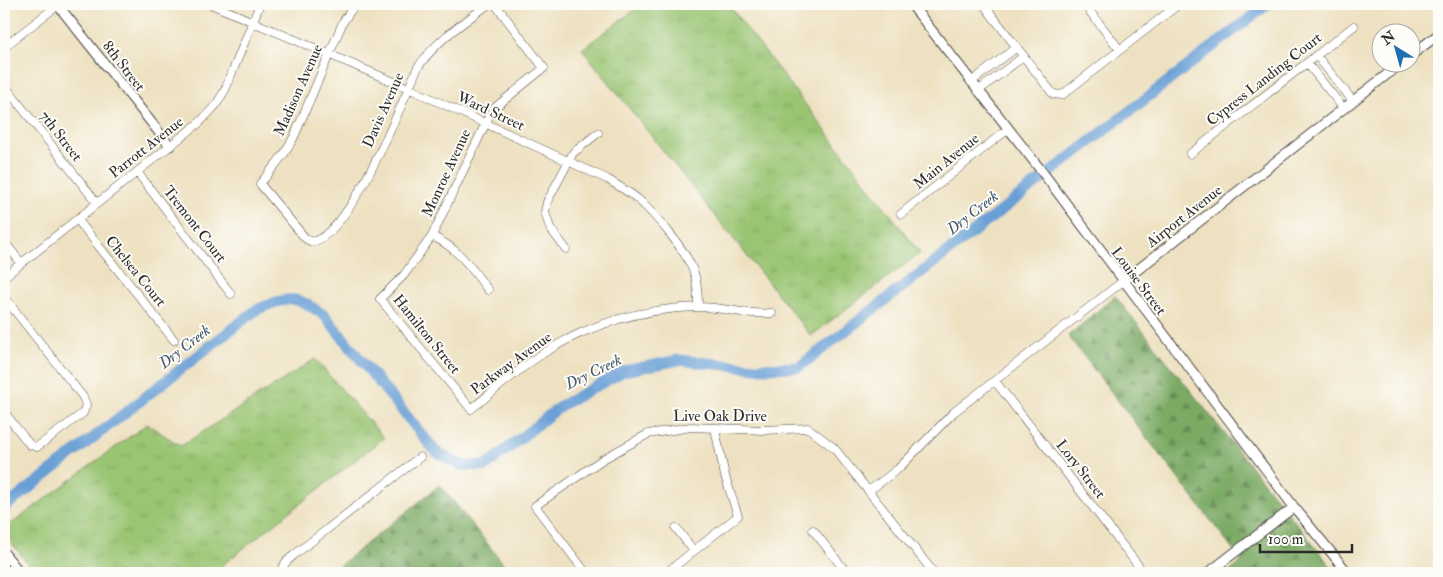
<svg xmlns="http://www.w3.org/2000/svg" width="1443" height="577" font-family="'IM FELL Double Pica',serif">
<style>
.grass{fill:url(#grass-tufts);stroke:#62784f}
.forest{fill:url(#forest-firs);stroke:#536a48}
.lines{fill:none;stroke-linecap:round;stroke-linejoin:round}
.river{stroke:#679fd5;stroke-width:11}
.minor-casing{stroke:#484642;stroke-width:9}
.tertiary-casing{stroke:#484642;stroke-width:11}
.minor{stroke:#fff;stroke-width:8}
.tertiary{stroke:#fff;stroke-width:9}
.labels{text-anchor:middle;stroke-width:4;stroke-linejoin:round;paint-order:stroke}
.street-label{font-size:15px;fill:#2b2b2b;stroke:#fdfcf7}
.water-label{font-size:16px;font-style:italic;fill:#43596f;stroke:#fdfcf7}
</style>
<defs>
<pattern id="grass-tufts" width="24" height="20" patternUnits="userSpaceOnUse" patternTransform="scale(1.25)"><rect width="24" height="20" fill="#9ac573"/><path d="M3 7l-1-3M5 7V3M7 7l1-3M15 17l-1-3M17 17v-4M19 17l1-3" fill="none" stroke="#85a964"/></pattern>
<pattern id="forest-firs" width="22" height="20" patternUnits="userSpaceOnUse" patternTransform="scale(1.25)"><rect width="22" height="20" fill="#7baa65"/><path d="M5 1l3.5 6h-7zM16 11l3.5 6h-7z" fill="#658b53"/></pattern>
</defs>
<rect width="100%" height="100%" fill="#fdfcf7"/>
<filter id="ink" filterUnits="userSpaceOnUse"><feTurbulence type="fractalNoise" baseFrequency=".02" numOctaves="2"/><feDisplacementMap in="SourceGraphic" scale="10" xChannelSelector="R" yChannelSelector="G"/><feConvolveMatrix kernelMatrix="1 2 1 2 8 2 1 2 1" color-interpolation-filters="sRGB"/></filter>
<filter id="wash" filterUnits="userSpaceOnUse"><feTurbulence type="fractalNoise" baseFrequency=".0096" numOctaves="4" result="noise"/><feDisplacementMap in="SourceGraphic" scale="20" xChannelSelector="R" yChannelSelector="G"/><feGaussianBlur stdDeviation="1.12" result="paint"/><feColorMatrix in="noise" values="0 0 0 0 0 0 0 0 0 0 0 0 0 0 0 0 0 1.4 0 .05"/><feComposite in="paint" operator="in"/></filter>
<g filter="url(#wash)">
<rect width="100%" height="100%" fill="#eee1c1"/>
<path class="grass" d="M642,4H728L920,253L811,336L582,49Z
M315,359L384,438L212,573H35L4,533V529L147,424L181,446Z"/>
<path class="forest" d="M1115,296L1336,573H1227L1242,561L1068,336Z
M440,485L511,573H330Z"/>
<g class="lines">
<path class="river" d="M4,508L256,310C290,296 294,294 325,316L436,452L460,465L486,466L562,405L624,371L679,360L756,368L799,367L1268,4"/>
</g>
</g>
<g filter="url(#ink)">
<g class="lines">
<g class="minor-casing">
<path id="minor" d="M211,4L408,88L607,179C618,186 630,192 640,201C658,218 688,252 695,276C698,286 698,297 698,307
M355,4L343,22L294,137L284,154L260,184L305,238L312,242C351,235 402,102 418,67C437,40 463,23 489,4
M495,4L544,68L492,110L432,236L404,275L380,299L471,409C496,390 520,367 547,351C592,323 643,309 696,307C721,306 746,316 772,313
M986,4L987,9L1053,94L1062,95L1179,4
M1084,4L1120,50
M4,47L58,5
M1316,55L1353,101
M1307,63L1344,109
M971,82L1017,47
M4,85L97,203
M978,91L1024,56
M1190,154L1354,26
M137,172L231,294
M901,214L1008,129
M77,219L174,340
M432,236C459,249 470,266 488,290
M4,241L21,263
M566,249L550,228L545,212L547,202L573,153L598,133
M4,277L199,123L216,105L225,90L260,4
M4,297L83,397L86,405L83,413L37,447L30,445L4,412
M995,381L1144,573
M870,490L898,469L954,412L1122,282
M676,528L694,551
M813,530L847,573
M279,573L286,562L294,555L420,457
M586,573L535,506L603,459L648,434L691,427L764,430L808,428L834,448L934,573
M666,573L738,516L725,476L715,429"/>
</g>
<g class="tertiary-casing">
<path id="tertiary" d="M57,4L170,146
M911,4L1040,169L1294,507L1348,573
M1410,56L1439,34
M1122,282L1403,62
M4,553L20,573
M1208,573L1294,507"/>
</g>
<use href="#minor" class="minor"/>
<use href="#tertiary" class="tertiary"/>
</g>
</g>
<g class="labels">
<g class="street-label">
<text transform="translate(124 66) rotate(52)" y="5">8th Street</text>
<text transform="translate(1264 79) rotate(-38)" y="5">Cypress Landing Court</text>
<text transform="translate(298 90) rotate(-66)" y="5">Madison Avenue</text>
<text transform="translate(383 110) rotate(-66)" y="5">Davis Avenue</text>
<text transform="translate(491 111) rotate(25)" y="5">Ward Street</text>
<text transform="translate(61 136) rotate(52)" y="5">7th Street</text>
<text transform="translate(146 147) rotate(-38)" y="5">Parrott Avenue</text>
<text transform="translate(946 161) rotate(-39)" y="5">Main Avenue</text>
<text transform="translate(446 173) rotate(-65)" y="5">Monroe Avenue</text>
<text transform="translate(1184 216) rotate(-38)" y="5">Airport Avenue</text>
<text transform="translate(195 224) rotate(52)" y="5">Tremont Court</text>
<text transform="translate(136 271) rotate(51)" y="5">Chelsea Court</text>
<text transform="translate(1139 281) rotate(53)" y="5">Louise Street</text>
<text transform="translate(427 334) rotate(51)" y="5">Hamilton Street</text>
<text transform="translate(511 363) rotate(-36)" y="5">Parkway Avenue</text>
<text x="720" y="421">Live Oak Drive</text>
<text transform="translate(1081 469) rotate(52)" y="5">Lory Street</text>
</g>
<g class="water-label">
<text transform="translate(972 212) rotate(-38)" y="6">Dry Creek</text>
<text transform="translate(184 346) rotate(-38)" y="6">Dry Creek</text>
<text transform="translate(593 371) rotate(-26)" y="6">Dry Creek</text>
</g>
</g>
<rect width="1443" height="577" fill="none" stroke="#fdfcf7" stroke-width="20"/>
<g transform="translate(1396 48) rotate(323)"><circle r="24" fill="#fdfcf7" stroke="#a9a8a5"/>
<path d="M0-4L9 19L0 12L-9 19Z" fill="#1f6fb2"/>
<text y="-8" font-size="14" font-weight="bold" text-anchor="middle" fill="#2b2b2b">N</text>
</g>
<path d="M1260 544v8h92v-8" fill="none" stroke="#2b2b2b" stroke-width="2.5"/>
<text x="1268" y="544" font-size="15" fill="#2b2b2b" stroke="#fdfcf7" stroke-width="4" paint-order="stroke">100 m</text>
</svg>
